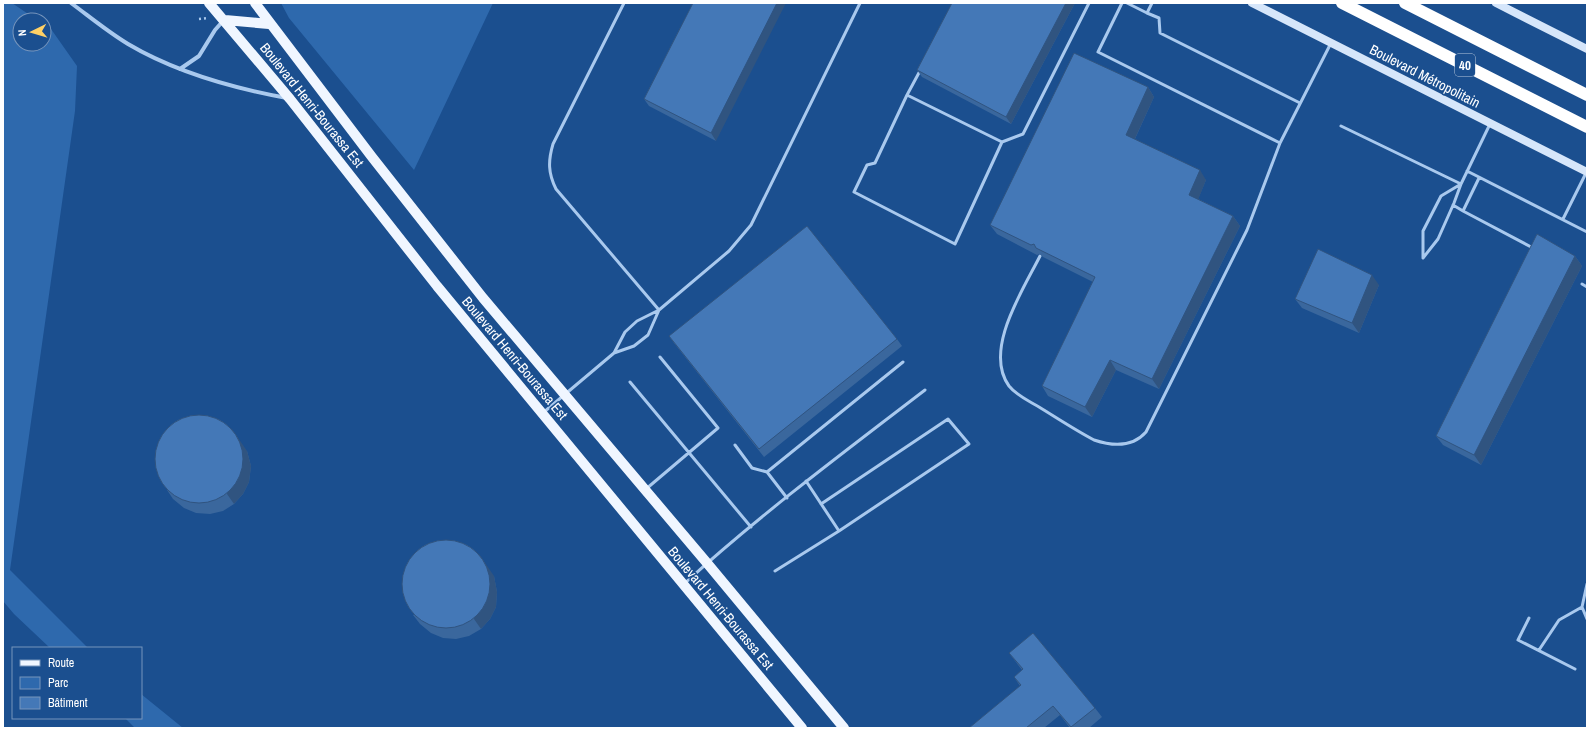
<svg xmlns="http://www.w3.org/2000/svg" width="1590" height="731" font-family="'Archivo Narrow',sans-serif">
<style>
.green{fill:#2e69ad}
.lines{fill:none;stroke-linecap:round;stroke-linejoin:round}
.path{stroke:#a9c9ee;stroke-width:2.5;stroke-dasharray:2 3;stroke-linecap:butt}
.service{stroke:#a9c9ee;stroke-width:3}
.minor{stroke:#a9c9ee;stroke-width:4}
.secondary{stroke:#d6e6fa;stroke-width:8}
.primary{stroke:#f0f6ff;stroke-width:10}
.motorway{stroke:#fff;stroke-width:12}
.wall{fill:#3a679d}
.shaded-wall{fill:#305480}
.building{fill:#4478b7;stroke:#305480}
.labels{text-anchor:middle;stroke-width:3;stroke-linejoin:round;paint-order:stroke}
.shield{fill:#1b4f8f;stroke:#bbcadd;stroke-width:1}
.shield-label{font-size:13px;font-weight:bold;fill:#fff}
.street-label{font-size:14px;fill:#fff;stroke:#1b4f8f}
</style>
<rect width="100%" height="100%" fill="#1b4f8f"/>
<path class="green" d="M3,3H12L37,20H20V44H44V24L51,29L77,66L75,111L10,570L88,648H50L14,614L3,601Z
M281,3H493L414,170L289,18Z
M141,694L183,728H135L125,718H141Z"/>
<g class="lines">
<path class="path" d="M199,19L208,18"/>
<path class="service" d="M624,3L553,144C548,161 548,173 556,189L659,310
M1122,3L1098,52L1280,143L1331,43
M1127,3L1147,13L1152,3
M1147,13L1159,18L1160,33L1300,103
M921,69L907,95L1002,142L1023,134L1089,3
M907,95L875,163L867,165L854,192L955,244L1002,142
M1341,126L1461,184
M1467,171L1587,232
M1479,178L1463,211L1533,248
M1453,205L1463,211
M1563,219L1586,173
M1040,256C1023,290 983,350 1009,386C1017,396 1029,401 1039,407C1057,418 1075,430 1094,440C1112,446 1132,448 1146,432L1247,230L1280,143
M1423,257V231L1441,196L1461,184
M1423,258L1438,239L1454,203L1461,184L1490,124
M1582,284L1587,287
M614,353L625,332L637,321L659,310L729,251L751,225L860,3
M630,382L751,527
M544,412L614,353L634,346L648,335L659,310
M735,445L752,468L767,472
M806,481L839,531L969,444L948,419L821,504
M646,489L718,428L660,357
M787,498L767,472L903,362
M775,571L839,531
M685,583C761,514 844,452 925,390
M1587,584L1582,607L1587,619
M1529,618L1518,640L1575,669
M1539,650L1559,620L1582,607"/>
<path class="minor" d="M71,3C90,17 108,32 128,44C177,73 232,88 287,98
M180,69L199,56L215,30L223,21"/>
<path class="secondary" d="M1252,3L1587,172
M1496,3L1587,49"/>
<path class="primary" d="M209,3L290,99L437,286L802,728
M255,3L372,157L483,298L707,563L844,728
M225,20L269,24"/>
<path class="motorway" d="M1342,3L1587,127
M1405,3L1587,95"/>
</g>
<path class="wall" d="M693,3L716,141L649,106L644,99Z
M952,3H1075L1011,124L922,77L917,70Z
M1148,87L1154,97L1135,139L1206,180L1198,199L1233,216L1240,226L1159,389L1116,370L1092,417L1048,396L1042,386L1093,282L1043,257L1040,254L1037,255L997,234L990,225Z
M1575,256L1582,266L1481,465L1443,445L1436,436Z
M1379,285L1359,333L1302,308L1295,299Z
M669,336L897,339L902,346L764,457L674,343Z
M247,451L251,466L249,482L243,494L234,504L223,511L210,514L196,513L184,508L173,499L167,490Z
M494,576L497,592L496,607L490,619L481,629L469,636L456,639L443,638L431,633L420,624L413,615Z
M1009,653L1095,708L1102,717L1089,728H1070L1060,715L1044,728H969L1020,686L1014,677L1022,670Z"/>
<path class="shaded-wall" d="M777,3H786L716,141L711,133Z
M1066,3H1075L1011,124L1006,117Z
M1148,87L1154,97L1132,145L1126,135Z
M1200,170L1206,180L1196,205L1189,195Z
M1233,216L1240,226L1159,389L1152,379Z
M1575,256L1582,266L1481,465L1474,455Z
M1372,275L1379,285L1359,333L1352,323Z
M1110,360L1116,370L1092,417L1085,407Z
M232,429L247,451L251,466L249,482L243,494L234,504L227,494Z
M479,554L494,576L497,592L496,607L490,619L481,629L474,619Z"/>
<path class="building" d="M693,3H777L711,133L644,99Z
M952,3H1066L1006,117L917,70Z
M1074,53L1148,87L1126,135L1200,170L1189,195L1233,216L1152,379L1110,360L1085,407L1042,386L1095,277L1036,248L1034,244L1031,245L990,225Z
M807,226L897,339L759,449L669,336Z
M1537,234L1575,256L1474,455L1436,436Z
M1318,249L1372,275L1352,323L1295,299Z
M155 459a44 44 0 1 1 88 0a44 44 0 1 1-88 0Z
M402 584a44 44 0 1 1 88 0a44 44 0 1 1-88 0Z
M1033,633L1095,708L1071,727L1053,706L1026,728H969L1021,685L1014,677L1023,669L1009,653Z"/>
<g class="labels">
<rect class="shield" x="1455" y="54" width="20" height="22" rx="3"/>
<g class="shield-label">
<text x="1465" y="70">40</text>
</g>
<g class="street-label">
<text transform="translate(1425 76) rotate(27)" y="5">Boulevard Métropolitain</text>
<text transform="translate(312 105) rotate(51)" y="5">Boulevard Henri-Bourassa Est</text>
<text transform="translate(515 358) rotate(50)" y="5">Boulevard Henri-Bourassa Est</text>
<text transform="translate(721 608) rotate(50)" y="5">Boulevard Henri-Bourassa Est</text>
</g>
</g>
<rect width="1590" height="731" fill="none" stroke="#ffffff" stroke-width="8"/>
<rect x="12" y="647" width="130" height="72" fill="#1b4f8f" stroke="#7695bc"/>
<rect x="20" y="660" width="20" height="6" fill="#f0f6ff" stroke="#7695bc"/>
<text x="48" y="667" font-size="12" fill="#ffffff">Route</text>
<rect x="20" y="677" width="20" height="12" fill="#2e69ad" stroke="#7695bc"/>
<text x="48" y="687" font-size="12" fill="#ffffff">Parc</text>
<rect x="20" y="697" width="20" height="12" fill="#4478b7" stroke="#7695bc"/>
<text x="48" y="707" font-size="12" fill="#ffffff">Bâtiment</text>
<g transform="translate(32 32) rotate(265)"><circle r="19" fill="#1b4f8f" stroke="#7695bc"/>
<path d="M0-3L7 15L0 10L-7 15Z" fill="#ffd166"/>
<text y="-6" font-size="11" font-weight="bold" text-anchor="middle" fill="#ffffff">N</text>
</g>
</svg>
